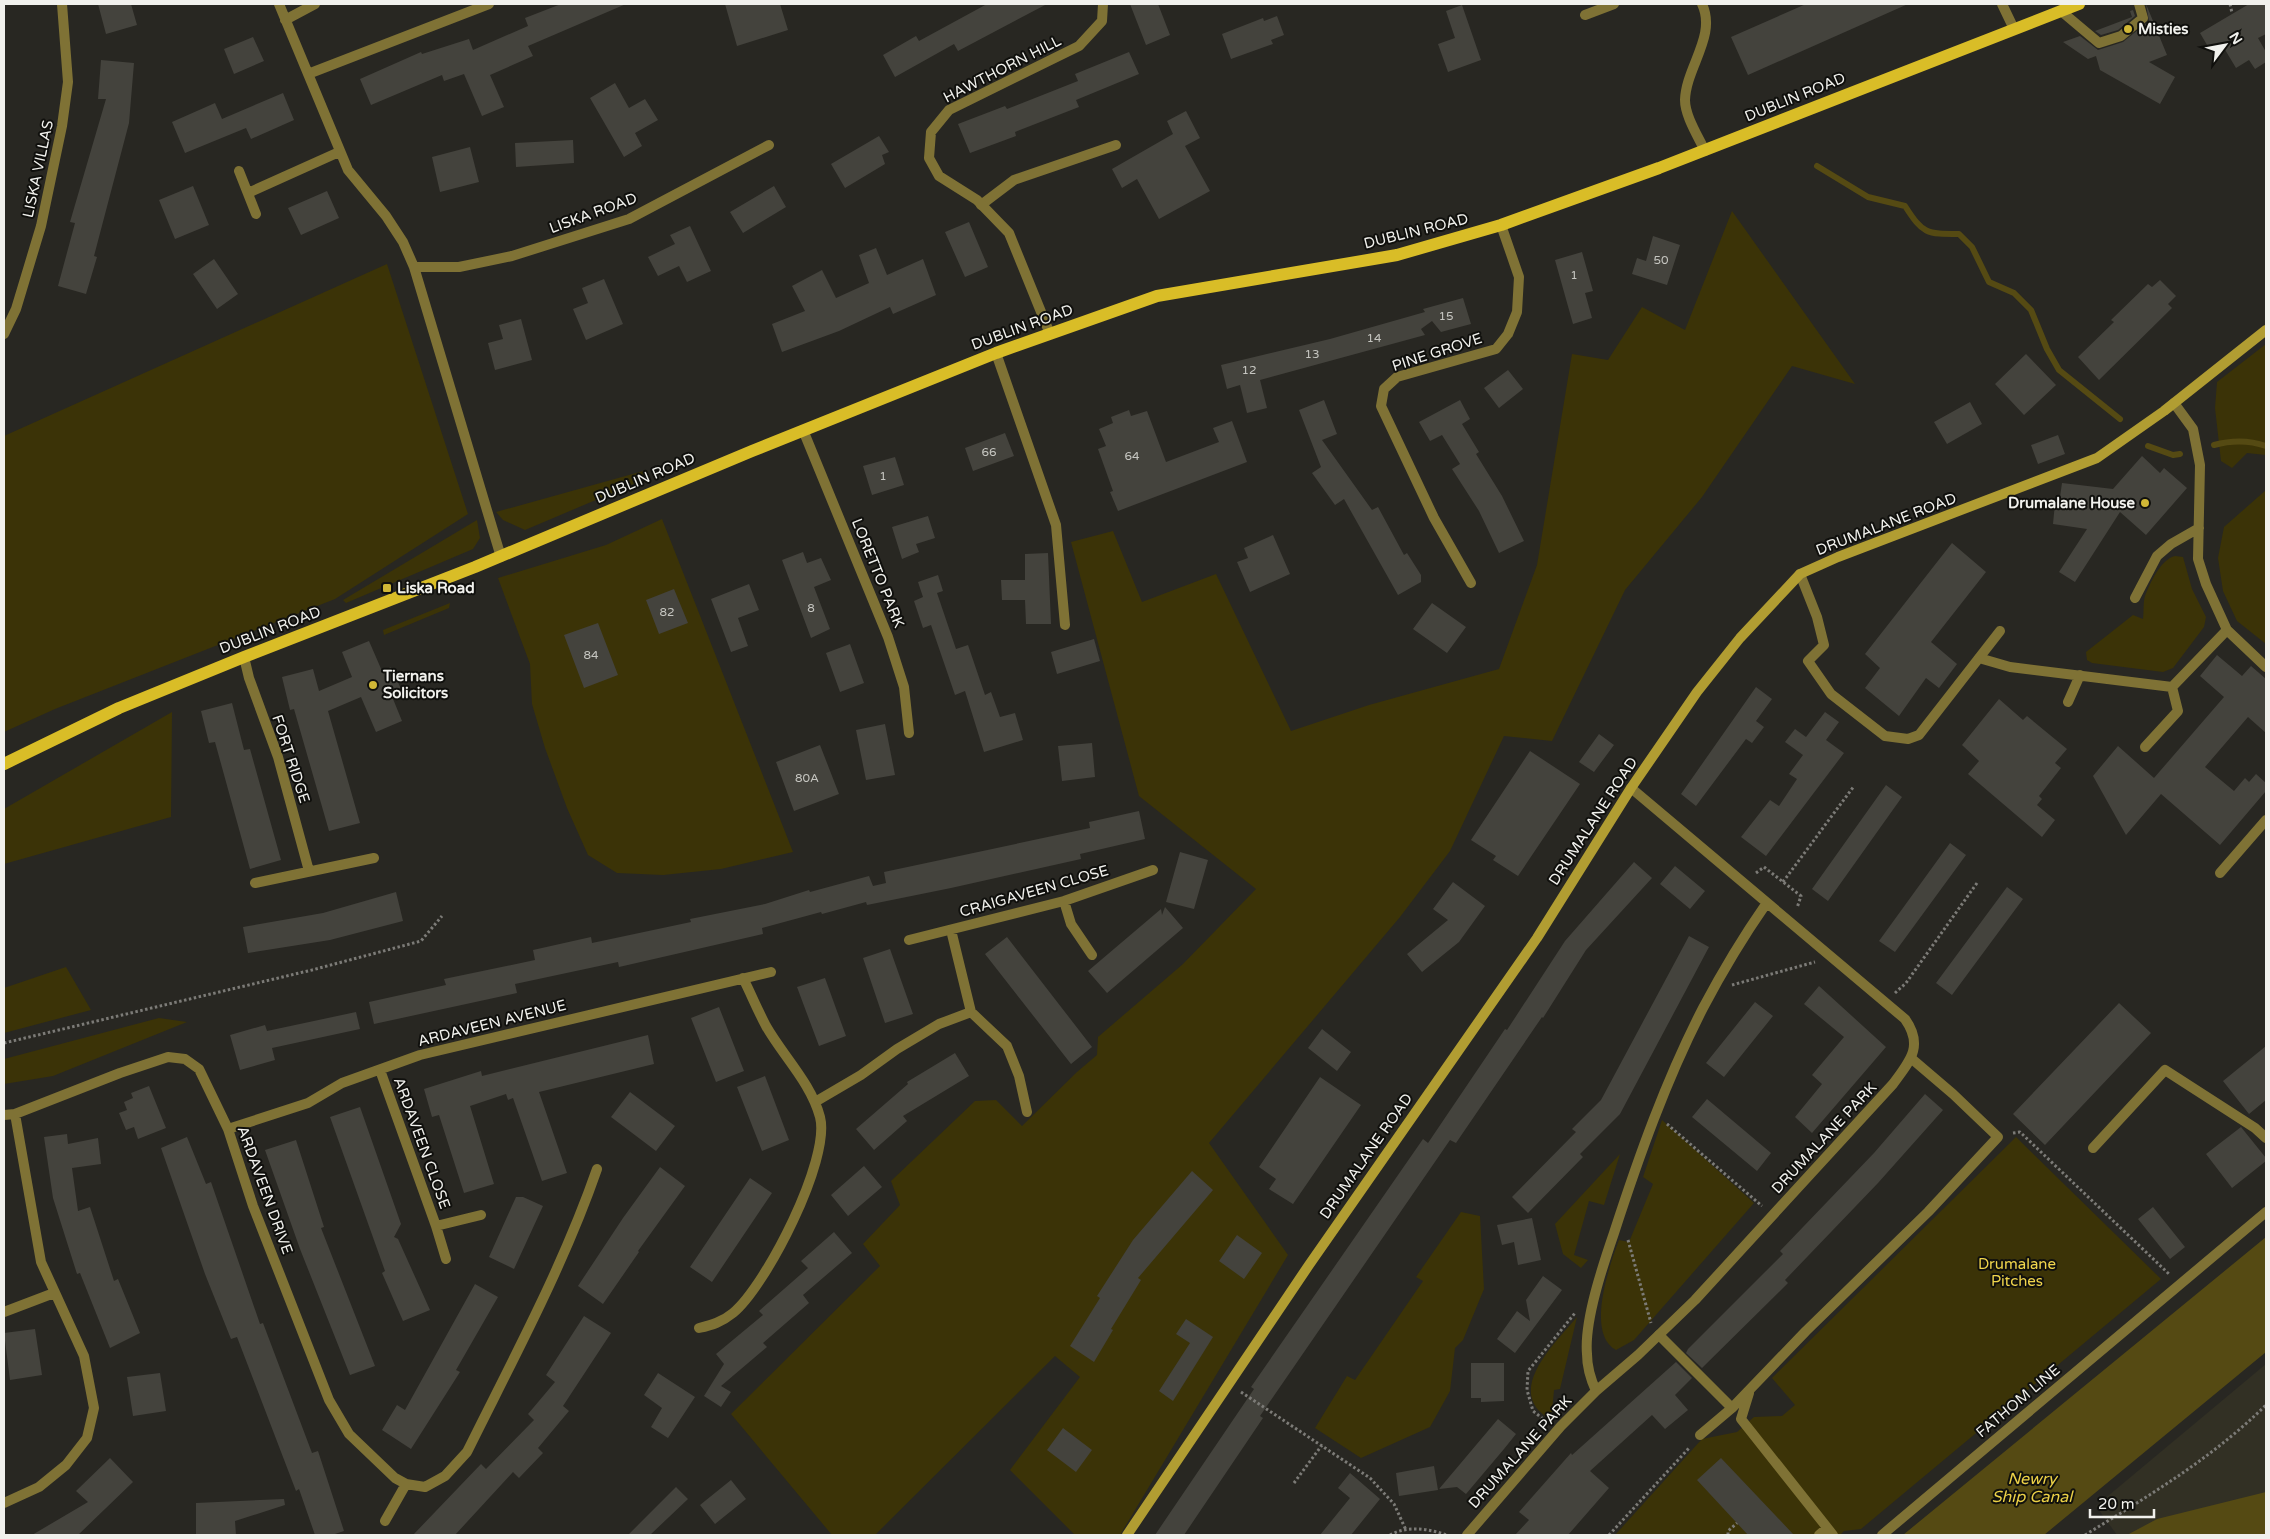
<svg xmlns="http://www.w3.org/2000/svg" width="2270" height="1539" font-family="'Varela Round',sans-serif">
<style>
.built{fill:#323024}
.green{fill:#3b3307}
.water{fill:#554a13}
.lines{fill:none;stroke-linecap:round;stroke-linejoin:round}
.stream{stroke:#554a13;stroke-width:6}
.building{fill:#44433d}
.path{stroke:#7c7b77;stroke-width:3;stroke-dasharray:2.5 2.5;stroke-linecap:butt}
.service{stroke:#7f7235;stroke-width:10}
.minor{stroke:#7f7235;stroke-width:10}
.secondary{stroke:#b19d32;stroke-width:10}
.primary{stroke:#d9bd27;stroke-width:12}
.poi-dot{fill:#d0b736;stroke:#10100d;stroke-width:2}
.labels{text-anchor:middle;stroke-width:4;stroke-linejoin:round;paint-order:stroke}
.number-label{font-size:12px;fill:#c6c6c1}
.poi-label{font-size:15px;font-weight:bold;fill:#f1f1ed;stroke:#10100d;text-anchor:start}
.street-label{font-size:15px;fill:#f1f1ed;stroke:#10100d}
.park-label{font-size:15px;fill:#f0d54c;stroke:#10100d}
.water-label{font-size:16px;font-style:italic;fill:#ecd147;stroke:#10100d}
</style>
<rect width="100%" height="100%" fill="#282722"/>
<path class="built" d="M2266,1364V1509L2169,1535H2117L2096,1506Z"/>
<path class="green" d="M1732,211L1855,384L1792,366L1702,497L1625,590L1552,741L1504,736L1450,851L1400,917L1209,1143L1288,1255L1120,1535H1075L1010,1470L1080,1377L1055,1356L875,1535H832L731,1414L880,1266L863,1244L900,1205L891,1181L975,1101L996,1100L1022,1126L1077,1072L1097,1055L1098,1037L1183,964L1256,889L1139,796L1071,542L1113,531L1142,602L1216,574L1291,731L1369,705L1499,669L1537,565L1572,354L1608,360L1642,307L1685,330Z
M387,264L468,514L335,599L55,709L4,732V436Z
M2266,344V455L2247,453L2232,468L2221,461L2215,408L2217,382Z
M647,470L650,477L525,530L503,520L496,512Z
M2266,490V644L2237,621L2223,591L2218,558L2224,527Z
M662,519L793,852L721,869L663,875L617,873L588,855L567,808L545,748L532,704L530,664L498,578L606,545Z
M477,520L480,538L473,549L346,603L343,600Z
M2175,556L2183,557L2192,589L2206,617L2204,627L2173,668L2163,672L2092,663L2087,660L2086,652L2133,615L2143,619C2144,612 2143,602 2145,596C2150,583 2161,559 2175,556Z
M450,603L449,608L384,635L383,630Z
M172,712L171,817L4,864V809Z
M66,967L91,1010L4,1033V988Z
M159,1018L187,1022L53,1076L4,1084V1059Z
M1662,1120L1754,1203L1634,1340L1616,1350C1585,1334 1610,1264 1619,1240L1629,1242L1653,1184L1643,1177Z
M2016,1137L2161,1279L1861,1529L1844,1531L1840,1535H1615L1702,1439L1737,1432L1754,1417L1782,1416L1795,1405L1772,1378Z
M1620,1154L1604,1205L1589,1201L1574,1255L1588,1260L1581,1268L1563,1254L1555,1224Z
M1461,1212L1480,1216L1484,1289L1463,1340L1455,1348L1450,1391L1430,1427L1361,1458L1315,1428L1347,1376L1355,1380L1423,1281L1416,1277Z
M1577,1317L1560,1389L1554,1390L1552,1412L1545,1416C1506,1388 1558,1340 1577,1317Z"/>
<path class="water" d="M2266,1237V1352L2044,1535H1903Z
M2266,1492V1535H2127L2157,1519Z"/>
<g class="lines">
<path class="stream" d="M1817,166L1868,197L1905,206C1923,234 1926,234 1959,234L1972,247L1989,282L2014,293L2031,310L2047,349L2059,370L2120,419
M2214,445C2232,440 2249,440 2266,446
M2148,446L2173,455L2180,454"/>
</g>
<path class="building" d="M98,4H131L137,25L106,34Z
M561,4H626L528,46L533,56L490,75L504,107L482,116L464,74L444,81L442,75L371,105L360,79L421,52L422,54L469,39L473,50L528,26L525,18Z
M725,4H780L788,30L737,46Z
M987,4H1047L958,51L954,44L895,77L883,55L916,36L919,41Z
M1130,4H1158L1170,35L1146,45Z
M1806,4H1908L1748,75L1731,37Z
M2146,4L2167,55L2149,62L2175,77L2160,104L2100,70L2096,56L2088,59L2063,42L2080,36L2098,50L2123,42L2149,21Z
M2249,4H2266V34L2258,38L2266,52V62L2255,69L2249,60L2236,68L2221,43L2210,50L2200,33Z
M1462,5L1481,60L1448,72L1438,44L1455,38L1446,11Z
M2133,10L2135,16L2118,30L2101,35L2095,31L2132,17L2130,11Z
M1277,16L1284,35L1271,40L1273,44L1231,59L1222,34L1263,18L1264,21Z
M253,37L264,61L234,74L224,49Z
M1129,52L1139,74L1076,100L1079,107L1015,132L1016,136L970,153L958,124L1005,106L1007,109L1078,81L1075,74Z
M101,60L134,63L129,123L94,256L97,257L86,294L58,286L75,223L70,222L106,99H98Z
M615,83L629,108L645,99L658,120L635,133L642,146L624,157L590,98Z
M283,93L294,120L251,139L246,128L185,153L172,122L215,103L222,119Z
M1186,111L1200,138L1185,146L1210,191L1159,219L1137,179L1122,188L1112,169L1173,134L1167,121Z
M879,136L889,152L882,155L885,164L845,188L831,164Z
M573,140L574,163L516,167L515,143Z
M470,147L479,182L440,192L432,157Z
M193,186L209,225L175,239L159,200Z
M774,186L786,207L743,233L730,212Z
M327,191L339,218L301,235L288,208Z
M969,222L988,267L965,277L945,232Z
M690,226L711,271L687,282L679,266L658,276L648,257L675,244L670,235Z
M1653,236L1680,245L1667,285L1632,274L1637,258L1646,261Z
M876,248L887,275L923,259L936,295L893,314L890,307L839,331L782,352L772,324L805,311L792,286L822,270L836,298L869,283L859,255Z
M1582,252L1593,291L1585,293L1592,318L1573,324L1555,260Z
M214,259L238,294L217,309L193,274Z
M604,279L623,324L586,340L573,309L588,303L582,288Z
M2160,280L2176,296L2168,304L2172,308L2099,380L2078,357L2114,322L2111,320L2148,284L2152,287Z
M1463,298L1471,324L1441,332L1432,321L1421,329L1425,335L1260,380L1267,408L1247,413L1240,385L1227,389L1221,365L1330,339L1425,312L1423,309Z
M521,319L532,360L495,370L488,343L503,339L499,325Z
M2026,354L2056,385L2024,415L1995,384Z
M1508,370L1523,389L1499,408L1484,388Z
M1324,400L1337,434L1322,440L1372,510L1378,507L1404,555L1407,553L1421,575V582L1398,595L1344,499L1335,505L1312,473L1321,467L1299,410Z
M1460,400L1470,419L1462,424L1479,452L1476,454L1502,496L1524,541L1499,553L1479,511L1452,469L1460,464L1442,435L1430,441L1419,422Z
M1970,402L1982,424L1947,444L1934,422Z
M1129,410L1131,416L1147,411L1166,462L1219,442L1213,428L1232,421L1247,462L1118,511L1110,492L1113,491L1098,449L1106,446L1099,429L1113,423L1111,417Z
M1005,433L1014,456L973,471L965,448Z
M2058,435L2065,454L2038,464L2031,445Z
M2142,456L2160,473L2164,468L2187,488L2146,535L2120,512L2075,582L2059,572L2087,529L2053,524L2055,503L2059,504L2062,483L2113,489Z
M895,457L904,485L872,495L863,466Z
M928,516L935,538L916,544L919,552L902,559L892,527Z
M1273,535L1290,574L1250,592L1237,562L1248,558L1244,548Z
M1952,543L1986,572L1931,642L1957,664L1939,688L1926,678L1899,716L1865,688L1880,668L1865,654Z
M803,552L807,563L821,558L831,580L814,587L830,629L811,638L782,560Z
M1048,553L1051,624H1026L1025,600H1002L1001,580H1025V554Z
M938,575L943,591L937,593L956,649L968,645L985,695L991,692L1000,717L1015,713L1023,740L984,752L965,691L955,695L931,625L923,628L914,601L923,597L918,582Z
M749,584L759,610L738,618L748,646L731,652L711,599Z
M674,589L688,623L659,634L646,600Z
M1432,603L1466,627L1447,653L1413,629Z
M598,623L618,675L584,688L564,635Z
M1094,639L1100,661L1057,674L1051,652Z
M369,641L382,671L391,667L401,689L391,694L402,721L376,732L361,697L328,711L360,823L329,831L294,709L290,710L282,677L313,669L319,691L352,677L342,652Z
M850,644L864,683L840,692L826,653Z
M2217,655L2242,676L2251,666L2266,679V733L2248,717L2205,767L2234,791L2245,778L2249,782L2256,774L2266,783V791L2220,845L2161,794L2126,835L2093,776L2118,746L2154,778L2224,697L2200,676Z
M1756,687L1772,699L1756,721L1764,727L1752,743L1746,739L1696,806L1681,794Z
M1999,699L2023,720L2027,716L2067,749L2055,763L2061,768L2039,796L2042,799L2037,805L2055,820L2042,837L1968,774L1979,761L1962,745Z
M232,703L244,750L250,749L281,860L250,869L215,742L209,743L201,711Z
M1825,712L1839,722L1826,740L1844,753L1766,856L1741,837L1770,800L1779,806L1797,779L1789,774L1803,755L1785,742L1795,729L1806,737Z
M885,724L895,775L866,780L856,730Z
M1599,734L1614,745L1594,772L1579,762Z
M1092,743L1095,777L1062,781L1058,746Z
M820,745L839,794L794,811L776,762Z
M1530,751L1580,784L1518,876L1493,860L1496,856L1471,840Z
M1886,785L1902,797L1828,901L1812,889Z
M1139,811L1145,839L1080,854L1081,859L951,888L867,905L866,902L822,914L821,912L762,928L763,934L619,967L618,962L515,984L517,993L374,1024L369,1002L446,985L444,979L535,960L533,950L591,937L592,943L691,922L690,919L765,904L809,890L810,892L869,876L873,886L886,883L884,872L1090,828L1089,822Z
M1950,843L1966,855L1895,952L1879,941Z
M1180,852L1208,860L1194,909L1166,902Z
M1634,862L1652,878L1586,950L1543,1018L1542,1017L1456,1143L1450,1140L1260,1416L1263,1418L1184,1535H1155L1254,1389L1251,1387L1423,1139L1428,1143L1505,1029L1507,1030L1565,941Z
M1675,866L1705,891L1690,909L1660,884Z
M1453,882L1485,906L1459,942L1422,972L1407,954L1448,920L1433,909Z
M2007,887L2023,899L1952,995L1936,983Z
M396,892L403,921L330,940L248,953L243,927L323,913Z
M1165,907L1183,928L1107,993L1088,971L1161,909L1162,915Z
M1689,936L1709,947L1620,1114L1580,1154L1583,1157L1528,1213L1512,1197L1576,1132L1572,1129L1601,1100Z
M1007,937L1092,1047L1071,1064L985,954Z
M890,949L913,1014L885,1023L863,958Z
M825,978L846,1036L819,1046L797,987Z
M1819,986L1886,1047L1812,1133L1795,1117L1822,1084L1812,1075L1844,1037L1804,1004Z
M1755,1002L1773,1016L1724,1077L1706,1063Z
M2119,1003L2151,1033L2045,1145L2013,1114Z
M719,1007L744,1071L716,1082L691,1018Z
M356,1012L360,1029L272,1048L275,1060L240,1070L230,1035L265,1025L267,1031Z
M1322,1029L1351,1052L1337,1071L1308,1048Z
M648,1035L654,1064L539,1092L567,1173L542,1181L513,1098L508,1100L506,1094L470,1106L494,1184L464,1193L439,1115L432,1117L424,1089L481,1071L482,1076Z
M2266,1046V1100L2249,1114L2223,1081Z
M955,1053L969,1076L903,1116L907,1121L874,1150L856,1129L908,1084L907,1082Z
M765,1076L789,1140L762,1151L737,1087Z
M1320,1077L1361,1105L1293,1204L1269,1189L1276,1179L1259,1167Z
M149,1086L166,1128L138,1139L134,1127L126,1130L119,1113L127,1110L124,1102L133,1098L131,1093Z
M630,1092L675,1126L656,1151L611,1117Z
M1925,1094L1943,1110L1878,1183L1785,1280L1788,1283L1702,1368L1686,1353L1688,1349L1783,1254L1780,1251L1874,1153Z
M1707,1099L1771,1153L1757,1171L1692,1117Z
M360,1107L401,1224L394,1237L398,1239L430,1310L403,1321L382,1273L385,1271L330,1117Z
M2241,1127L2266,1158V1161L2232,1188L2206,1154Z
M67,1134L68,1144L98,1138L101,1164L72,1168L78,1211L90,1207L114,1281L118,1279L140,1333L110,1348L80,1273L77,1274L53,1198L44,1137Z
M187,1137L206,1184L211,1182L260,1324L263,1323L312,1453L318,1451L344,1531L332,1535H315L299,1489L296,1491L237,1337L231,1339L205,1274L161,1148Z
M296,1140L324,1227L321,1228L375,1366L350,1375L300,1249L265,1150Z
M864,1166L882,1187L848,1216L831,1195Z
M660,1167L685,1186L638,1251L639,1252L603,1304L578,1286L623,1218Z
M1192,1171L1213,1190L1138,1278L1141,1280L1111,1329L1113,1330L1094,1362L1070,1346L1100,1298L1097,1296L1133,1240Z
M750,1178L772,1193L712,1282L690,1267Z
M516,1197H523L543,1206L514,1269L489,1257Z
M2153,1207L2185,1247L2170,1259L2138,1219Z
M1532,1218L1541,1260L1518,1265L1514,1242L1502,1245L1497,1225Z
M834,1232L852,1253L803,1295L809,1303L763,1343L767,1347L721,1386L731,1392L721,1407L704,1396L724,1364L716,1354L763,1315L759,1311L808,1268L801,1261Z
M1237,1235L1262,1253L1244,1279L1219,1261Z
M1543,1276L1562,1290L1515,1353L1497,1339L1517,1311L1530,1321L1526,1300Z
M475,1284L498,1297L456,1370L460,1372L411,1449L382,1430L397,1405L405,1410Z
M584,1316L611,1333L563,1406L569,1411L538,1448L543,1453L519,1478L513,1472L455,1535H413L481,1464L486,1469L534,1420L528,1414L555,1382L546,1375Z
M1186,1319L1213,1337L1173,1401L1159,1391L1190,1343L1176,1334Z
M35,1329L42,1375L10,1380L4,1333Z
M1676,1362L1692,1378L1675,1395L1688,1410L1665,1429L1652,1415L1590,1471L1609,1488L1568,1535H1515L1529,1520L1519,1512L1571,1453L1572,1455Z
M1471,1363H1504V1401L1481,1402V1398H1471Z
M160,1373L166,1411L133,1416L127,1377Z
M658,1373L695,1397L668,1438L651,1427L662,1408L644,1395Z
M1498,1419L1516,1434L1504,1449L1466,1494L1457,1487L1439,1489Z
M1063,1428L1092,1450L1076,1472L1047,1450Z
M110,1458L133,1482L78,1535H32L88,1502L76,1491Z
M1721,1458L1794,1535H1748L1697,1480Z
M1434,1466L1438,1490L1399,1496L1396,1473Z
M1350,1473L1380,1499L1351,1535H1320L1350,1498L1338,1488Z
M731,1480L746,1499L715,1524L700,1505Z
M676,1487L688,1499L650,1535H628Z
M284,1499L285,1505L235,1521L236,1535H196V1503Z"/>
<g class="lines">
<path class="path" d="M2230,4L2232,13
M1756,873L1764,867L1801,896L1797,908
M1783,882L1854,786
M1732,985L1815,962
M1895,993L1906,983L1977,883
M4,1043L312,970L421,941L442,916
M1667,1124L1762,1206
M2013,1133L2020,1132L2169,1274
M1628,1240L1651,1323
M1241,1392L1370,1478L1394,1504L1406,1530
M1547,1422L1533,1411L1527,1390L1528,1371L1575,1313
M1294,1483L1322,1445
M1390,1535C1408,1525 1429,1529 1447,1535
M1609,1535L1690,1447
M1728,1535V1531L1737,1523
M2085,1535C2150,1495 2211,1459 2266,1405"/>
<path class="service" d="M1702,4C1717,36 1686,67 1685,100C1685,116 1698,136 1705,151
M2002,4L2014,29
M2061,11L2099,43L2121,36L2143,18L2139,4
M1585,15L1614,4
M981,205L1014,180L1116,145
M996,353L1056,525L1065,625
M2174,403L2193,429L2200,465L2198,559L2206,584L2227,630L2266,667
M1800,574L1817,617L1824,645L1808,661L1831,694L1885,736L1908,739L1919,735L2000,631
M2135,598L2157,556L2171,544L2199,528
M1979,658L2010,667L2172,687
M2068,702L2080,675
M2145,747L2178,711L2172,687L2227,630
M2220,873L2266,820
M2093,1148L2165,1070L2255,1128L2266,1138
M1659,1335L1732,1408
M1749,1393L1741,1419L1833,1535
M1700,1435L1732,1408L1806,1331L1928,1212L1998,1137L1953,1094L1912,1059
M1819,1535L1827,1528"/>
<path class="minor" d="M279,4L348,170L386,216L403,242L414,267L501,557
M285,20L315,4
M308,74L489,4
M239,171L256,214
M248,193L339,152
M414,267H459L512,256L629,219L769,145
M4,334L16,309L41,226L62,126L68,82L62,4
M1050,334L1009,233L977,200L939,176L929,158L931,132L949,110L1079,46L1102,21L1103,4
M803,430L888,637L904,687L909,733
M1471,583L1434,518L1381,406L1384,389L1397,377L1496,349L1508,334L1517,312L1519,277L1501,225
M244,657L249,678L278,757L309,871
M255,883L374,858
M1064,901L1071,924L1092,955
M951,930L971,1012L1007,1046L1019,1076L1027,1112
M909,940L1064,901L1153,870
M380,1070L436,1226L446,1259
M815,1102L861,1075L897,1049L939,1024L971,1012
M4,1115L15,1114L120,1073L168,1057L185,1059L199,1069L228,1129L253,1206L329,1400L349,1434L395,1478L406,1484L425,1487L445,1476L467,1452C513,1359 563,1267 597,1169
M228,1129L308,1103L342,1083L420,1055L771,972
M436,1226L481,1215
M4,1312L54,1293
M699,1328C712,1325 722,1322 733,1313C766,1286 831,1159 820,1117C811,1083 783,1056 766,1026C758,1011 751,994 743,978
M1596,1391C1591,1380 1587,1366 1587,1354C1584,1321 1603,1265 1614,1233C1639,1156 1666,1080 1703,1008C1722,972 1743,937 1766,904
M4,1503L39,1487L66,1465L87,1438L94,1408L84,1356L41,1262L15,1114
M385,1521L406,1484
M1467,1535L1561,1426L1596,1391L1638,1355L1695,1300L1893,1084C1910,1061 1924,1046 1905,1019L1631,788
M1882,1535L2266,1212"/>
<path class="secondary" d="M1127,1535L1309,1265L1537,938L1631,788L1697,692L1740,638L1800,574L1838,557L2097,458L2164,411L2266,330"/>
<path class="primary" d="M4,764L119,708L244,657L475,567L752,451L996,353L1157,296L1397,255L1501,225L1659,168L2079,4"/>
</g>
<g class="poi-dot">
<circle cx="2128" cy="29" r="5"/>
<circle cx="2145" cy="503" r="5"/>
<rect x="382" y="583" width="10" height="10" rx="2.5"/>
<circle cx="373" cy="685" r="5"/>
</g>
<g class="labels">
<g class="number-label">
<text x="1661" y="264">50</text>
<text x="1574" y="279">1</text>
<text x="1446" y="320">15</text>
<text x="1374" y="342">14</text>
<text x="1312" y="358">13</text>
<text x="1249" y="374">12</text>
<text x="989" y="456">66</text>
<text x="1132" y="460">64</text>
<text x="883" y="480">1</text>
<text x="811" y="612">8</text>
<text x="667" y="616">82</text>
<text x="591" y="659">84</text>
<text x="807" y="782">80A</text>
</g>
<g class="poi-label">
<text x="2138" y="34">Misties</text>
<text x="2135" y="508" text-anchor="end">Drumalane House</text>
<text x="397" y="593">Liska Road</text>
<text x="383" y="681">Tiernans<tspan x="383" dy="17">Solicitors</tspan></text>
</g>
<g class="street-label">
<text transform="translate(1002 69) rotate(-27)" y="5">HAWTHORN HILL</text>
<text transform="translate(1795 97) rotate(-22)" y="5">DUBLIN ROAD</text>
<text transform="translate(38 169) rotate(-78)" y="5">LISKA VILLAS</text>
<text transform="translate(593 213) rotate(-20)" y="5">LISKA ROAD</text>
<text transform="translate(1416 231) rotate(-14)" y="5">DUBLIN ROAD</text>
<text transform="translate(1022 327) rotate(-20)" y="5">DUBLIN ROAD</text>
<text transform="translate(1437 352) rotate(-18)" y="5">PINE GROVE</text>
<text transform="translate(645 478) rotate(-23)" y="5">DUBLIN ROAD</text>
<text transform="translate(1886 524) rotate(-21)" y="5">DRUMALANE ROAD</text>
<text transform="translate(878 573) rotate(68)" y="5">LORETTO PARK</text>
<text transform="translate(270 630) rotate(-21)" y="5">DUBLIN ROAD</text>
<text transform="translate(291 759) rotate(72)" y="5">FORT RIDGE</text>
<text transform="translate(1593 821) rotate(-57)" y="5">DRUMALANE ROAD</text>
<text transform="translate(1034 891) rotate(-16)" y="5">CRAIGAVEEN CLOSE</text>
<text transform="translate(492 1023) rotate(-14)" y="5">ARDAVEEN AVENUE</text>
<text transform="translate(1824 1138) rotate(-47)" y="5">DRUMALANE PARK</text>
<text transform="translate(422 1143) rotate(70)" y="5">ARDAVEEN CLOSE</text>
<text transform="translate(1366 1156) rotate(-55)" y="5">DRUMALANE ROAD</text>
<text transform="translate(265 1190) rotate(70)" y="5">ARDAVEEN DRIVE</text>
<text transform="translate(2018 1401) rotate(-40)" y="5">FATHOM LINE</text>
<text transform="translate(1520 1452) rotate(-48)" y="5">DRUMALANE PARK</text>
</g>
<g class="park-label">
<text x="2017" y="1269">Drumalane<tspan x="2017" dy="17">Pitches</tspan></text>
</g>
<g class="water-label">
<text x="2032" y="1484">Newry<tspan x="2032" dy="18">Ship Canal</tspan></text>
</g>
</g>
<rect width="2270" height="1539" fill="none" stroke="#f1f1ed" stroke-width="10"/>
<g transform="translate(2225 45) rotate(58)" stroke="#10100d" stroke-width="4" paint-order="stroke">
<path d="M0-4L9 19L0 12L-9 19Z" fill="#f1f1ed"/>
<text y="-8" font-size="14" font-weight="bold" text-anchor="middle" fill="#f1f1ed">N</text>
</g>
<path d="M2090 1509v8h64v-8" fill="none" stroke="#f1f1ed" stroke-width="2.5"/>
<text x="2098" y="1509" font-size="15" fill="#f1f1ed" stroke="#10100d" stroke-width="4" paint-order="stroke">20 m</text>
</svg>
